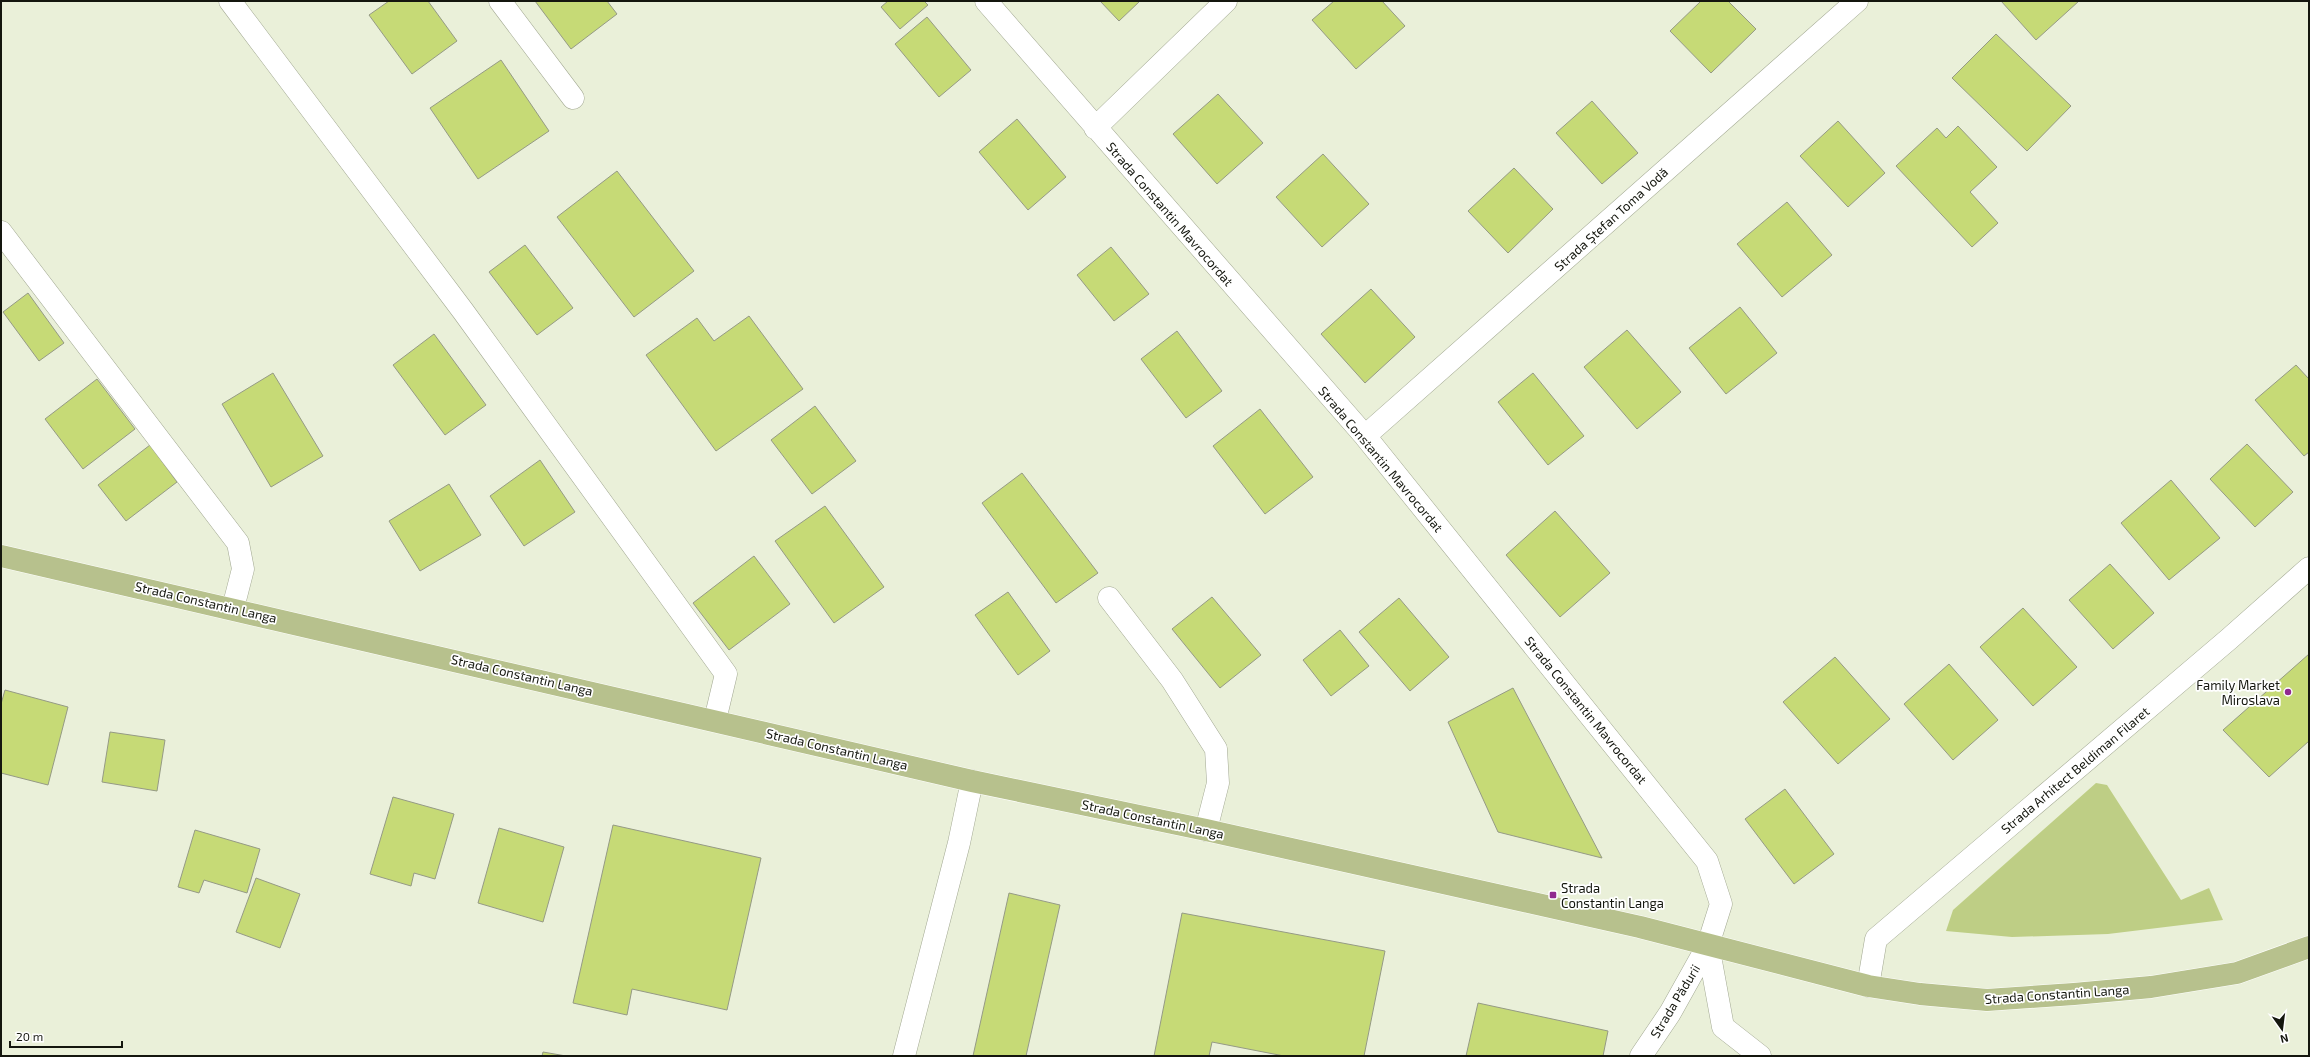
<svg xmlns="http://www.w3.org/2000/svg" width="2310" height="1057" font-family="'Exo 2',sans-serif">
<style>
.green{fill:#bece85}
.building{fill:#c6da76;stroke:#959a85}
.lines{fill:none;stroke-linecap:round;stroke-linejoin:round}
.minor-casing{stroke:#a2a892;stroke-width:23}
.major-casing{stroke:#fff;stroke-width:23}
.minor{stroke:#fff;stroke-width:22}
.major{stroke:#b7c18d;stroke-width:22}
.poi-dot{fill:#90298f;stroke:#fff;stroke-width:1.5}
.labels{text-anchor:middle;stroke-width:3.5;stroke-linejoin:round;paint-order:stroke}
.street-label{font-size:13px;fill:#14160e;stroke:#fff}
.poi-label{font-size:13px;fill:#14160e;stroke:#fff;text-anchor:end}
</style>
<rect width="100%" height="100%" fill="#eaf0d9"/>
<path class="green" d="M2096,783L2107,785L2181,900L2209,888L2223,920L2108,934L2012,937L1946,931L1953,910Z"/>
<path class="building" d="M389,1H428L457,41L412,74L369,15Z
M535,1H607L617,14L571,49Z
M888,1H924L928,5L900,29L881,7Z
M1100,1H1140L1119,21Z
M1334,1H1382L1405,26L1356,69L1312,20Z
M1701,1H1728L1756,29L1711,73L1670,31Z
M2001,1H2079L2036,40Z
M927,17L971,70L939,97L895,44Z
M1996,34L2071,106L2027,151L1952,78Z
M501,60L549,131L478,179L430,108Z
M1218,94L1263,143L1217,184L1173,134Z
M1592,101L1638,153L1602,184L1556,133Z
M1017,119L1066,177L1028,210L979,152Z
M1838,121L1885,173L1848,207L1800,156Z
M1958,126L1997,167L1970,192L1998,223L1972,247L1896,166L1937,128L1946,138Z
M1323,154L1369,204L1322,247L1276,197Z
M1514,168L1553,209L1508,253L1468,211Z
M617,171L694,271L634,317L557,217Z
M1787,202L1832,255L1782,297L1737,244Z
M525,245L573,308L537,335L489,272Z
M1111,247L1149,294L1114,321L1077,275Z
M1371,289L1415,337L1365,383L1321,334Z
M28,293L64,343L39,361L3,312Z
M1740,307L1777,353L1726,394L1689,348Z
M749,316L803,389L716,451L646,355L697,318L714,341Z
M1627,330L1681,392L1637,429L1584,367Z
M1177,331L1222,391L1186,418L1141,359Z
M434,334L486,405L445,435L393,365Z
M2296,365L2309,379V452L2304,456L2255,400Z
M273,373L323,456L271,487L222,404Z
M1533,373L1584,436L1548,465L1498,402Z
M97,379L135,429L83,469L45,419Z
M815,406L856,461L812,494L771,440Z
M1260,409L1313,477L1265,514L1213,446Z
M2247,444L2293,492L2255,527L2210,479Z
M150,445L177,482L126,521L98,485Z
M540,460L575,512L524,546L490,496Z
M1022,473L1098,573L1056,603L982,503Z
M2171,480L2220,538L2169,580L2121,523Z
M449,484L481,535L420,571L389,521Z
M825,506L884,587L834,623L775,541Z
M1555,511L1610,573L1560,617L1506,555Z
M754,556L790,604L729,650L693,603Z
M2110,564L2154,613L2113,649L2069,600Z
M1008,592L1050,651L1018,675L975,615Z
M1212,597L1261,655L1220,688L1172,629Z
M1399,598L1449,657L1410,691L1359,632Z
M2023,608L2077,667L2033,706L1980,647Z
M1340,630L1369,666L1331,696L1303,660Z
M2309,654V741L2269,777L2223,730Z
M1835,657L1890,719L1838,764L1783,702Z
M1949,664L1998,720L1953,760L1904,704Z
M1513,688L1602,858L1498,832L1448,722Z
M5,690L68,707L48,785L1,773V704Z
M110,732L165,740L157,791L102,782Z
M1785,789L1834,854L1794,884L1745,819Z
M393,797L454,814L435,879L414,873L411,886L370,874Z
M613,825L761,858L727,1010L632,989L627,1015L573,1003Z
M499,828L564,847L543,922L478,903Z
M195,830L260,849L247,893L204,880L199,893L178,887Z
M256,878L300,894L280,948L236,932Z
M1009,893L1060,905L1026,1056H973Z
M1182,913L1385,951L1364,1056H1284L1212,1042L1209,1056H1154Z
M1478,1003L1608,1031L1603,1056H1466Z
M543,1052L566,1056H542Z"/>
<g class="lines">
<g class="minor-casing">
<path id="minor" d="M230,1L463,311L726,674L715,720
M500,1L573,98
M986,1L1365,436L1707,861L1721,904L1708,945L1670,1013L1641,1056
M1095,128L1226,1
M1,232L238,543L243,569L233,608
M1365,436L1857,1
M1109,598L1172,680L1216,749L1218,783L1206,830
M1708,945L1723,1027L1760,1056
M1868,986L1876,939L2229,639L2309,568
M904,1056L959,843L972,781"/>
</g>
<g class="major-casing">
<path id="major" d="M1,556L972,781L1206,830L1640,927L1868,986L1920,994L1987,1000L2074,994L2151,987L2237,973L2309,947"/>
</g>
<use href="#minor" class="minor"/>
<use href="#major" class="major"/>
</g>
<g class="poi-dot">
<circle cx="2288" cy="692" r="4"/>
<rect x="1549" y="891" width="8" height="8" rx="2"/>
</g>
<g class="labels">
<g class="street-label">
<text transform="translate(1170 214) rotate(49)" y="5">Strada Constantin Mavrocordat</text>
<text transform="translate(1611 219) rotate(-42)" y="5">Strada Ștefan Toma Vodă</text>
<text transform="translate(1381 459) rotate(50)" y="5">Strada Constantin Mavrocordat</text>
<text transform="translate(206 602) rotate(13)" y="5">Strada Constantin Langa</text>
<text transform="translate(522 675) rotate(13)" y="5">Strada Constantin Langa</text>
<text transform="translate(1586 710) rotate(51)" y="5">Strada Constantin Mavrocordat</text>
<text transform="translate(837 749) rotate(13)" y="5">Strada Constantin Langa</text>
<text transform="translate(2075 770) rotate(-40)" y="5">Strada Arhitect Beldiman Filaret</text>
<text transform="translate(1153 819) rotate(12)" y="5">Strada Constantin Langa</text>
<text transform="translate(2057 994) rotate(-4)" y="5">Strada Constantin Langa</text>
<text transform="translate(1675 1001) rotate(-59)" y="5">Strada Pădurii</text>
</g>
<g class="poi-label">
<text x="2280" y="690">Family Market<tspan x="2280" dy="15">Miroslava</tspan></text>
<text x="1561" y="893" text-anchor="start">Strada<tspan x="1561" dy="15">Constantin Langa</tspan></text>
</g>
</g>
<rect width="2310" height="1057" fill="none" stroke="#14160e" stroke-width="4"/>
<g transform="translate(2282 1029) rotate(166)" stroke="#ffffff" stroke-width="3" paint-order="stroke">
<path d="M0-3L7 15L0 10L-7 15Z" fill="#14160e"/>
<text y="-6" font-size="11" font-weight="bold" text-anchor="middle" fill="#14160e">N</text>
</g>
<path d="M10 1041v6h112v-6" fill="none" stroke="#14160e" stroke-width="2"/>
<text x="16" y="1041" font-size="12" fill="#14160e" stroke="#ffffff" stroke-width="3" paint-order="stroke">20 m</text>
</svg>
